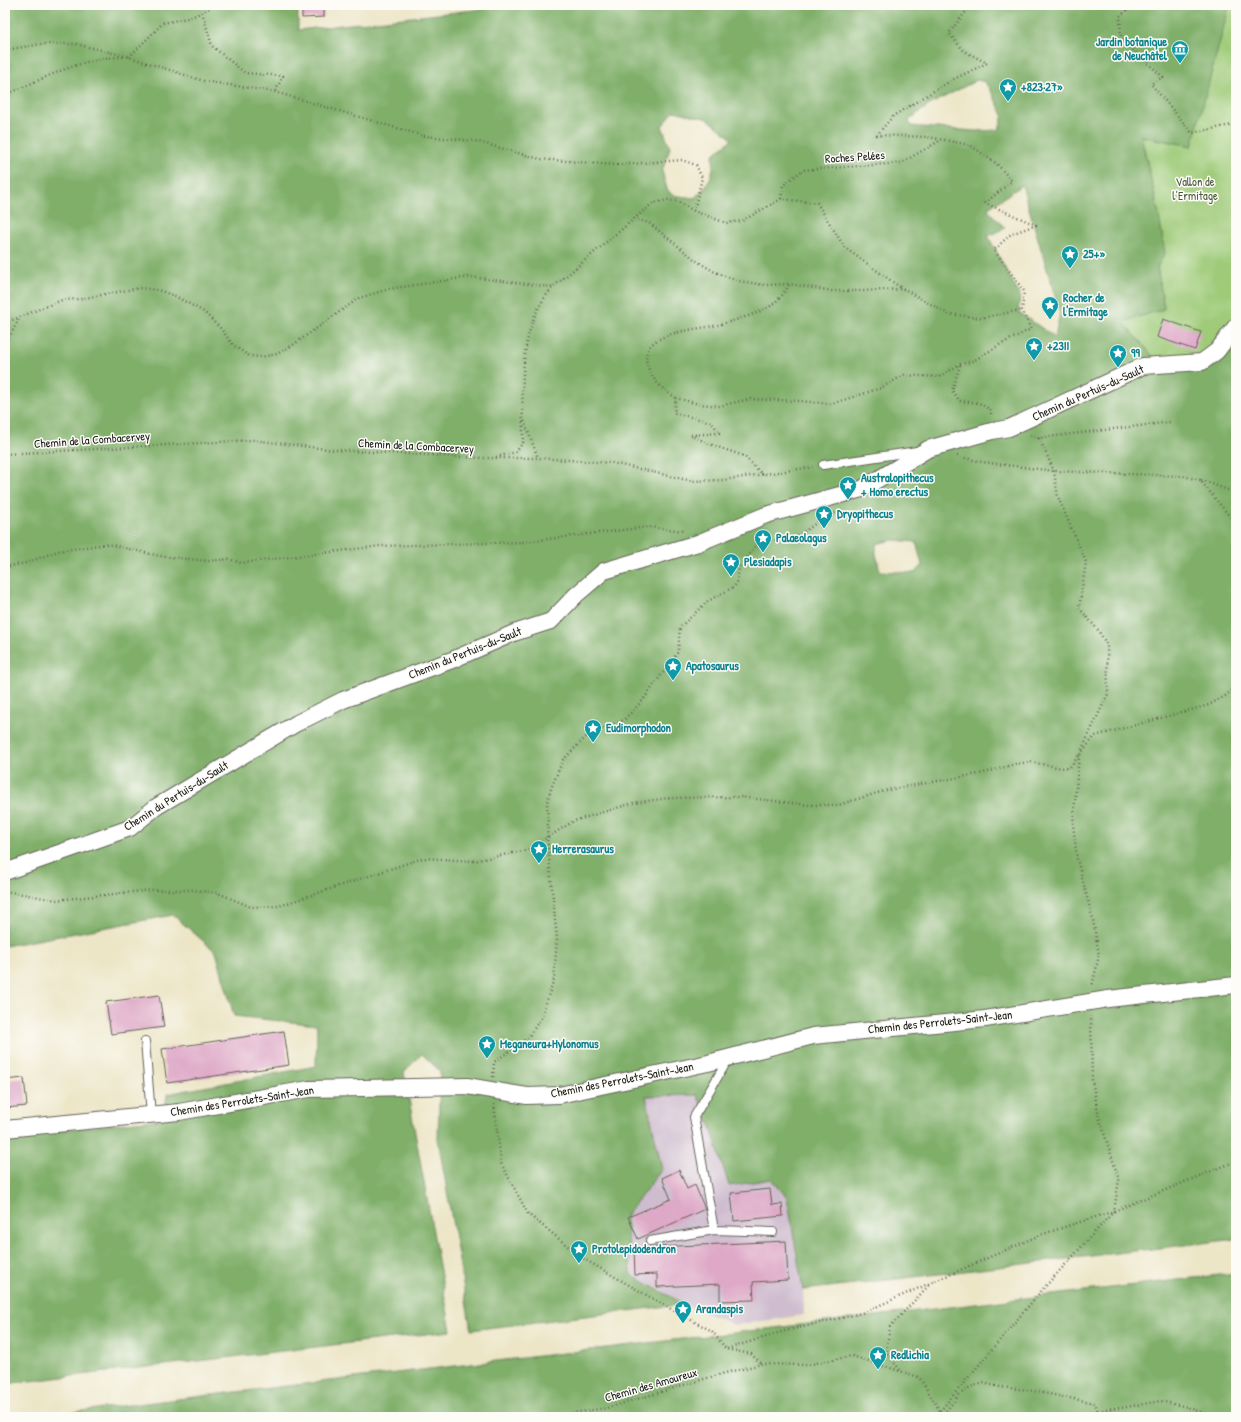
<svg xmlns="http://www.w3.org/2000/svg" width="1241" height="1422" font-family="'Patrick Hand',sans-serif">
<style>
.industrial{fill:#cfbdcf}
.green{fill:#9fcb79;stroke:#5e744a}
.forest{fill:#7faf69;stroke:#4e6642;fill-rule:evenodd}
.building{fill:#dea9c7}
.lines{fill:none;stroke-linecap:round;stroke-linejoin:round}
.lane-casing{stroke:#656258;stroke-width:10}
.street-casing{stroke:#656258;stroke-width:18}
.path{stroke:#656258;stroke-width:2.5;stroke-dasharray:1 3;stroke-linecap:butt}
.lane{stroke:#fff;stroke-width:8}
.street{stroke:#fff;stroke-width:16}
.labels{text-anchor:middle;stroke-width:3;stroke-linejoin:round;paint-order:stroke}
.culture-label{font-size:12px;font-weight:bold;fill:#0d838f;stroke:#fdfcf7;text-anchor:start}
.street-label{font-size:12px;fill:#1c1c1c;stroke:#fdfcf7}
.park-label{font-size:12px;fill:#4a593d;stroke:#fdfcf7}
</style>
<rect width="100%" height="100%" fill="#fdfcf7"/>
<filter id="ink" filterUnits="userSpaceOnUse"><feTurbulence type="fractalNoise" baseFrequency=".025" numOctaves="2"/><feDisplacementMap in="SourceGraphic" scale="8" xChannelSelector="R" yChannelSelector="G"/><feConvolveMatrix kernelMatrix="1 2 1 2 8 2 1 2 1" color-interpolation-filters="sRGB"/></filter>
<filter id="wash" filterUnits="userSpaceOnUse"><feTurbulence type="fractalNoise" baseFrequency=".012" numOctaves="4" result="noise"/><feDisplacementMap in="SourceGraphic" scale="16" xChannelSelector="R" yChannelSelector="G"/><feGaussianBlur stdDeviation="0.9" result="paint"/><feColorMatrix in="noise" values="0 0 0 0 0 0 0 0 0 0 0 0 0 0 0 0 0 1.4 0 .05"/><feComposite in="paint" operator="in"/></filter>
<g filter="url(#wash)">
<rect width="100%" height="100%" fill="#ece5c6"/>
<path class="industrial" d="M697,1095L710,1124L771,1179L787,1197L803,1290L804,1315L735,1325L684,1304L632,1275L626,1216L662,1169L646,1096Z"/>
<path class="green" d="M1114,5H1236V340L1203,366L1155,359L1123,322L1164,308L1157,267L1159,215L1141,136L1192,146Z"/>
<path class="forest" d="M5,5H298V30L517,5H1227L1228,11L1192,146L1141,136L1159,215L1165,254L1157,267L1164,309L1123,322L1155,359L1203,365L1236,340V1239L803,1290L787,1197L771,1179L729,1186L710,1124L697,1095L646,1096L662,1169L626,1216L631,1275L684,1304L471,1330L438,1139L440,1071L422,1054L404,1072L451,1331L5,1384V1136L164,1119L167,1094L316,1066L317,1025L234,1016L216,952L173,915L5,946ZM977,80L985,82L993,95L1003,115L999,130L975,131L911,126L909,120L929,105ZM674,111L708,119L732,139L713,155C713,160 714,167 712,172C710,182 702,192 694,198L672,195L667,189L662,171L670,148L662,126ZM1022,185L1060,313L1055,337L1018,312L1020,296L988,236L1005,228L987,209ZM893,540L916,542L922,565L914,573L880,571L876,554V544Z
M1236,1273V1417H32L186,1398Z"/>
<g id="blocks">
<path class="building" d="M302,5H324V17L302,18Z
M1163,319L1201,332L1195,350L1157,337Z
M159,995L164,1027L111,1034L106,1002Z
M284,1031L289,1065L167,1083L162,1049Z
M24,1078L27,1106L5,1108V1080Z
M679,1170L687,1189L695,1185L705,1209L638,1239L628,1217L671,1199L662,1178Z
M770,1189L772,1205L782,1204L783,1216L734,1221L731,1193Z
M786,1241L788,1280L753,1282L754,1300L720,1301V1284L657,1287V1274L635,1275L634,1248Z"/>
</g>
</g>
<g filter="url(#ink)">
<use href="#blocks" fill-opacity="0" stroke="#656258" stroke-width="1"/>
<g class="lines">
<g class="lane-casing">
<path id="lane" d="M823,465L917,451
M145,1041L151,1115
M714,1230L694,1117L729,1058
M650,1241L714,1230L773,1232"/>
</g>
<g class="street-casing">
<path id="street" d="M5,872L130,828L156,807L297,723L343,700L452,660L514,633L551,621L576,595L604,571L698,543L766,515L862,489L928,449L992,431L1009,428L1143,366L1202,362L1217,351L1236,326
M5,1129L179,1112L309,1089L467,1086L527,1096L559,1095L708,1063L813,1036L985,1019L1108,999L1236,985"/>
</g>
<path class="path" d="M1133,5L1120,16L1121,39L1163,77L1151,84L1192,133L1236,124
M202,12L212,46L245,73L283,76L275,92
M5,50L41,44H76L129,57L204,81L275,92L424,136L475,141L540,159L617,165L682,160L696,165L702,178L694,211
M129,57L163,23L192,17L215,5
M5,95C41,80 84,56 124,57
M781,199L783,185L803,170L901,163L941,140
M634,219L649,223L698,262L715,272L738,281L765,285L790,284
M5,323L62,300L80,299L139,288L158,290L175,296L204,312L221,329L233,345L249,356L261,357L277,354L293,345L359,298L389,289L469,277L552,287
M5,345L20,317
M960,365L952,391L960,401L979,403L991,410V417
M676,398C663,390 653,381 648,367C635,331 697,330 718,325C733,321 754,315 767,308C777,303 784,293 790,284L832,291H862L904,289
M524,421L538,458
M1030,435L1039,438L1171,422
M1039,438L1054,471L1058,497L1086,562L1079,608L1098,630L1107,645L1108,694L1081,751
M5,454L253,440L335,450L480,458H538L612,463L692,481L723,480L813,467
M957,456L982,462L1054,471L1183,476L1200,480L1236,524
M496,457L516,452L523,442C523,391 516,328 553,287L653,203L668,200L679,202L694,211L726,223L742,221L781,199L817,203L845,248L897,285L948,314L980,318L1022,310
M763,475L744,456L709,444L691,435L720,433L711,422L674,413L676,398L699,404L720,406L749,399L800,401L831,404L881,388L904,375L939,377L960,364L973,361L1001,344L1031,329L1022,310L1024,291L994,250L1011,234L1036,225L985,203L1012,181L996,163L970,145L928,137L877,135L893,116L952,80L987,63L964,51L949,33L968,9L960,5
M1201,480L1236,493
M5,567L26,563L58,551L107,544L160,556L208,561L229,559L241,563L380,546L524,542L648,527L685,531
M1079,755L1073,824L1077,859L1093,920L1099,955L1092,987
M5,891L56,900L152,890H192L218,893L251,907L279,906L423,858L474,861L527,850L574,821L633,803L668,798L740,797L809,805H838L887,790L984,773L1015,764L1031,762L1062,768L1070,767L1095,736L1209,705L1225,696L1236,687
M493,1077L494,1062L528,1038L541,1018L554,979L557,939L547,837L548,824L547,802L552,786L563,760L589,734L624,720L643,700L678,652L680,627L708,601L734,587L737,582L739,568L760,540H792L822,519L838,512
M494,1104L501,1163L528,1214L584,1259L676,1312L712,1331L726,1349L751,1354L762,1364
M727,1349L781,1332L862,1313L1040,1235L1114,1211L1236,1161
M900,1370L886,1352L890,1327L930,1284
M940,1411L1043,1289L1114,1211L1119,1180L1099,1117L1092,1080L1091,1016
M544,1417L607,1408L721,1374L762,1364L807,1365L852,1356L919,1377L940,1411L941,1417
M941,1417L959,1395L970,1387L983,1383L1000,1387L1028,1390L1095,1403L1099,1415L1104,1409L1121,1408L1160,1401L1187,1407L1214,1417"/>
<use href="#lane" class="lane"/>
<use href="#street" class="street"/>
</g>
</g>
<defs>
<g id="museum-pin" transform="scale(0.9)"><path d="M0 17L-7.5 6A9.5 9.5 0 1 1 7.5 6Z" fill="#0f9aa8" stroke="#fdfcf7"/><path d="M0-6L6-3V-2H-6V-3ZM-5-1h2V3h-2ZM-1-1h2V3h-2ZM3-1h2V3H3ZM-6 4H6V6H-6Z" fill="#fff"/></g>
<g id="sight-pin" transform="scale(0.9)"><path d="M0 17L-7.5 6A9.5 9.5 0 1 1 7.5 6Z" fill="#0f9aa8" stroke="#fdfcf7"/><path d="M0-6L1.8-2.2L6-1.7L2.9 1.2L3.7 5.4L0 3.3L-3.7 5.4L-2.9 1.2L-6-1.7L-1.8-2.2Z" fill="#fff"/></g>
</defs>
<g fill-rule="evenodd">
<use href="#museum-pin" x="1180" y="49"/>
<use href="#sight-pin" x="1008" y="87"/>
<use href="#sight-pin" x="1070" y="254"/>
<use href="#sight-pin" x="1050" y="305"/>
<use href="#sight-pin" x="1034" y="346"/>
<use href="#sight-pin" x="1118" y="353"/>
<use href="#sight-pin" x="848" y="485"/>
<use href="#sight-pin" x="824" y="514"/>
<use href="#sight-pin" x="763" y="538"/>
<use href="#sight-pin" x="731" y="562"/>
<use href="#sight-pin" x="673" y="666"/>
<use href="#sight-pin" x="593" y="728"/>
<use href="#sight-pin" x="539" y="849"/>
<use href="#sight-pin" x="487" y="1044"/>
<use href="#sight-pin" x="579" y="1249"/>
<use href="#sight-pin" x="683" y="1309"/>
<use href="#sight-pin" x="878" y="1355"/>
</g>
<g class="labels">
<g class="culture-label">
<text x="1167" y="46" text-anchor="end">Jardin botanique<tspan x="1167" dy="14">de Neuchâtel</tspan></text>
<text x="1021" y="91">+823·27»</text>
<text x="1083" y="258">25+»</text>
<text x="1063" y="302">Rocher de<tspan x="1063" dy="14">l'Ermitage</tspan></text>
<text x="1047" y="350">+23II</text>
<text x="1131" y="357">99</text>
<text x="861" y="482">Australopithecus<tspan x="861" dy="14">+ Homo erectus</tspan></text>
<text x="837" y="518">Dryopithecus</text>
<text x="776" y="542">Palaeolagus</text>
<text x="744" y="566">Plesiadapis</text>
<text x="686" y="670">Apatosaurus</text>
<text x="606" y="732">Eudimorphodon</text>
<text x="552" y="853">Herrerasaurus</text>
<text x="500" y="1048">Meganeura+Hylonomus</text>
<text x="592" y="1253">Protolepidodendron</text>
<text x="696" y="1313">Arandaspis</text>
<text x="891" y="1359">Redlichia</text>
</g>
<g class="street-label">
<text transform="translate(855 157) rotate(-4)" y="4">Roches Pelées</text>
<text transform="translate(1088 393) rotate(-24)" y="4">Chemin du Pertuis-du-Sault</text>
<text transform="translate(92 440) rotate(-4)" y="4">Chemin de la Combacervey</text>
<text transform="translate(416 446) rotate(3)" y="4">Chemin de la Combacervey</text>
<text transform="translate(465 653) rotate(-22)" y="4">Chemin du Pertuis-du-Sault</text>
<text transform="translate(176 796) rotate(-32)" y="4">Chemin du Pertuis-du-Sault</text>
<text transform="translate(940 1022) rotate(-6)" y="4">Chemin des Perrolets-Saint-Jean</text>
<text transform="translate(622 1080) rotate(-11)" y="4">Chemin des Perrolets-Saint-Jean</text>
<text transform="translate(242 1101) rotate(-9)" y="4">Chemin des Perrolets-Saint-Jean</text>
<text transform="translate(651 1385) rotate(-16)" y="4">Chemin des Amoureux</text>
</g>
<g class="park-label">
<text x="1195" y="186">Vallon de<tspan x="1195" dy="14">l’Ermitage</tspan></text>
</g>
</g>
<rect width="1241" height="1422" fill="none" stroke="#fdfcf7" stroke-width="20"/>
</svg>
